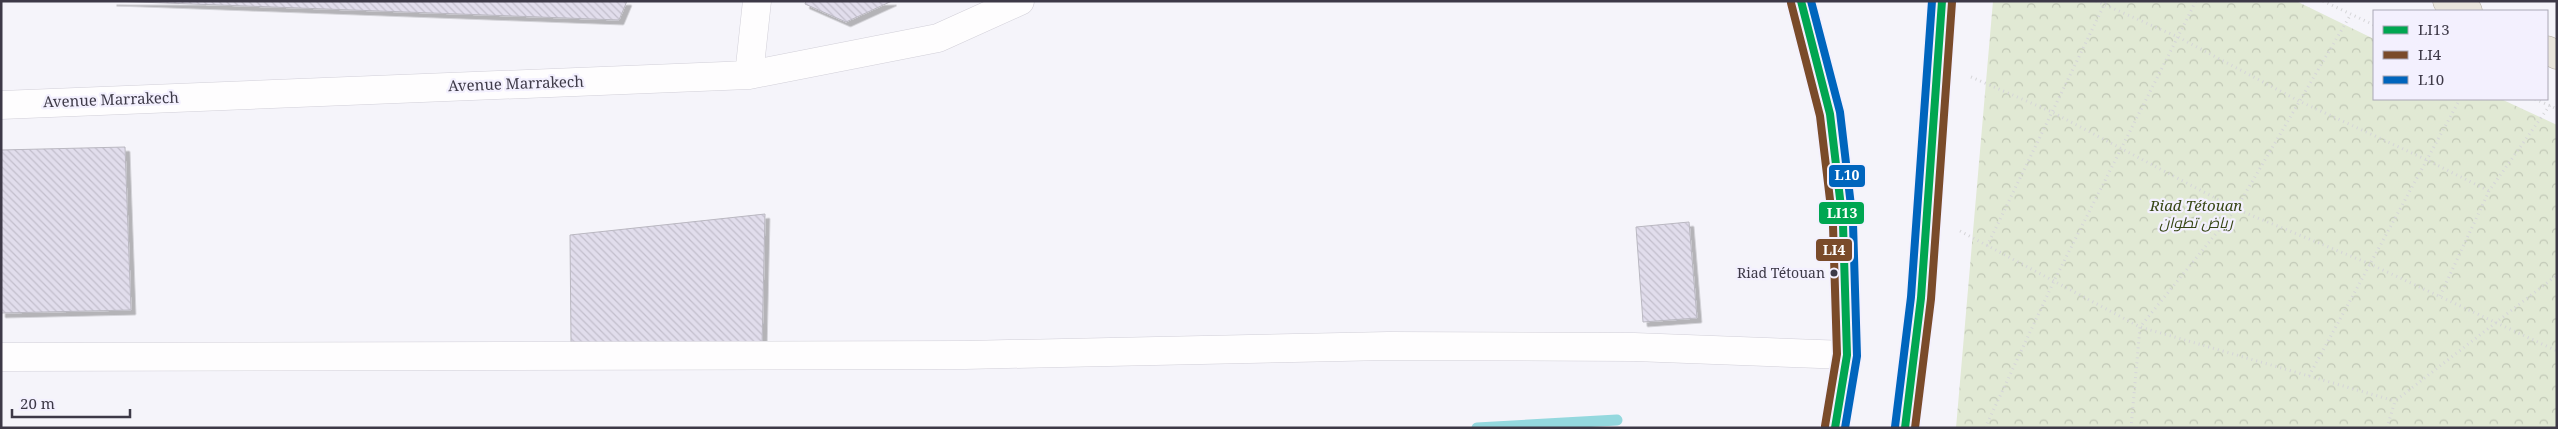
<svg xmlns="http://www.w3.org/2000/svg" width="2558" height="429" font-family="'Noto Serif',Cairo,serif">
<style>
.forest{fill:url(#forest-crowns)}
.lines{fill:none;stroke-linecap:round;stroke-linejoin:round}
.stream{stroke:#94d8de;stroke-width:11}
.building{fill:url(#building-back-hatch);stroke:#bab8c1;filter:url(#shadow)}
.minor-casing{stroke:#d1cfd8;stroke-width:29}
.major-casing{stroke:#b2aa9e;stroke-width:29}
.highway-casing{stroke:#b2aa9e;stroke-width:29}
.path{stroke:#d5d5d8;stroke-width:3;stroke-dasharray:1 4;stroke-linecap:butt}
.minor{stroke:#fefdfe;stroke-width:28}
.major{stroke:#e9e5dc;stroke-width:28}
.highway{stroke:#dcd5c6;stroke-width:28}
.bus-1-casing{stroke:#f3f0fe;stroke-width:11}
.bus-2-casing{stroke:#f3f0fe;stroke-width:11}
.bus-3-casing{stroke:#f3f0fe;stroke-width:11}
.bus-1{stroke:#00a651;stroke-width:8}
.bus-2{stroke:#7a4b2a;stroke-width:8}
.bus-3{stroke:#0065bd;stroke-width:8}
.bus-dot{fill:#3d3947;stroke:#f3f0fe;stroke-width:2}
.labels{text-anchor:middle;stroke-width:4.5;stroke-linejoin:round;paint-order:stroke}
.bus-label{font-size:14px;fill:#3d3947;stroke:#f3f0fe;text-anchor:end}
.street-label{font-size:15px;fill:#3d3947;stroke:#f3f0fe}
.park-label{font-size:15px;font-style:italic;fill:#374615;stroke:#f3f0fe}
.line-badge{stroke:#f3f0fe;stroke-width:2}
.badge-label{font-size:14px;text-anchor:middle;font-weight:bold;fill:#fff}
</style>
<defs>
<pattern id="forest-crowns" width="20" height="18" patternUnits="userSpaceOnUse" patternTransform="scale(1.25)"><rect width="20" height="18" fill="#e1e9d4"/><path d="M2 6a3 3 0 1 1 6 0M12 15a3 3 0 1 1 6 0" fill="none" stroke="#c2c9b7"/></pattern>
<pattern id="building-back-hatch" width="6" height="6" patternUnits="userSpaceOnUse" patternTransform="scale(1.25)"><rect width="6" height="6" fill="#e1ddec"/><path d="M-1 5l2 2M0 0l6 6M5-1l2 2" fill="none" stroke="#c2becc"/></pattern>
<filter id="shadow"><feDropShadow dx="4.5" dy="4.5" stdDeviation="0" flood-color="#0004"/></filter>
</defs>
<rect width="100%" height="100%" fill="#f5f4fa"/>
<path class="forest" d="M1993,1H2296L2374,39V99H2501L2557,125V428H1956Z"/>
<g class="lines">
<path class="stream" d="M1477,428L1617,420"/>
</g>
<path class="building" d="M112,1H627L619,20Z
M806,1H892L846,22L805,4Z
M125,147L131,310L1,313V150Z
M765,214L762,346L571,342L570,235Z
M1689,222L1697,318L1643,322L1636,227Z"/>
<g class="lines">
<g class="minor-casing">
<path id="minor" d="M749,75L757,1
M1,105L749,75L938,38L1020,1
M1,357L965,355L1388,346L1634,347L1847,355"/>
</g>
<g class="major-casing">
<path id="major" d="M2447,1L2468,11
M2547,50L2557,55"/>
</g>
<g class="highway-casing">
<path id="highway" d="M1801,1L1830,114L1843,224L1847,355L1835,428
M1905,428L1921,298L1942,1"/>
</g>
<path class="path" d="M2096,1L2178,37L2299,101L2427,160L2489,191
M2323,1L2374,25
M1971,77L2052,112L2236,209L2370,264L2557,351
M2535,99L2557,109
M1960,231L2140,327L2395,401
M1987,246L2106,1
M2440,296L2489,191L2550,105
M2309,376L2460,99
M1985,428L2054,281L2196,1
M2131,428L2140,327L2236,209L2351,14
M2387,428L2395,401L2557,275"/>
<use href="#minor" class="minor"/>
<use href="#major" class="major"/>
<use href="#highway" class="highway"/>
<g class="bus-1-casing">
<path id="bus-1" d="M1801,1L1830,114L1843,224L1847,355L1835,428
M1905,428L1921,298L1942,1"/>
</g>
<g class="bus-2-casing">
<path id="bus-2" d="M1791,3L1820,116L1833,225L1837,354L1825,426
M1915,428L1931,299L1952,2"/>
</g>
<g class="bus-3-casing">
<path id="bus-3" d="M1811,1L1840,112L1853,223L1857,356L1845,428
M1895,427L1911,297L1932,1"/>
</g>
<use href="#bus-1" class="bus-1"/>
<use href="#bus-2" class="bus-2"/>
<use href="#bus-3" class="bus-3"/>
</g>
<circle class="bus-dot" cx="1834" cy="273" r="4.5"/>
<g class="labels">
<g class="bus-label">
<text x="1825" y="278">Riad Tétouan</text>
</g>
<g class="street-label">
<text transform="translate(516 84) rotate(-2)" y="5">Avenue Marrakech</text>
<text transform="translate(111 100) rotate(-2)" y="5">Avenue Marrakech</text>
</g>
<g class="park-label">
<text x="2196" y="211">Riad Tétouan<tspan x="2196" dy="17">رياض تطوان</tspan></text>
</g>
</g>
<g class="line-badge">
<rect x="1828" y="164" width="38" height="24" rx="5" fill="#0065bd"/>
<rect x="1818" y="201" width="47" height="24" rx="5" fill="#00a651"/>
<rect x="1815" y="238" width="38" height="24" rx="5" fill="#7a4b2a"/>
</g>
<g class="badge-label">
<text x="1847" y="180">L10</text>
<text x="1842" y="218">LI13</text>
<text x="1834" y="255">LI4</text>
</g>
<rect width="2558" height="429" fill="none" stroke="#3d3947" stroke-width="5"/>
<rect x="2373" y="10" width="175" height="90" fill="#f3f0fe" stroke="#aaa7b5"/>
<rect x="2383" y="26" width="25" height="8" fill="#00a651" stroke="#aaa7b5"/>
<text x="2418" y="35" font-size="15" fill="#3d3947">LI13</text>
<rect x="2383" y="51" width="25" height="8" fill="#7a4b2a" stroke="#aaa7b5"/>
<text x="2418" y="60" font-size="15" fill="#3d3947">LI4</text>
<rect x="2383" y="76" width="25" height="8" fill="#0065bd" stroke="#aaa7b5"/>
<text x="2418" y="85" font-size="15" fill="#3d3947">L10</text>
<path d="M12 409v8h118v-8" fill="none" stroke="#3d3947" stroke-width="2.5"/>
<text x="20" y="409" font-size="15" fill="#3d3947" stroke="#f3f0fe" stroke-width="4" paint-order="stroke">20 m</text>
</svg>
